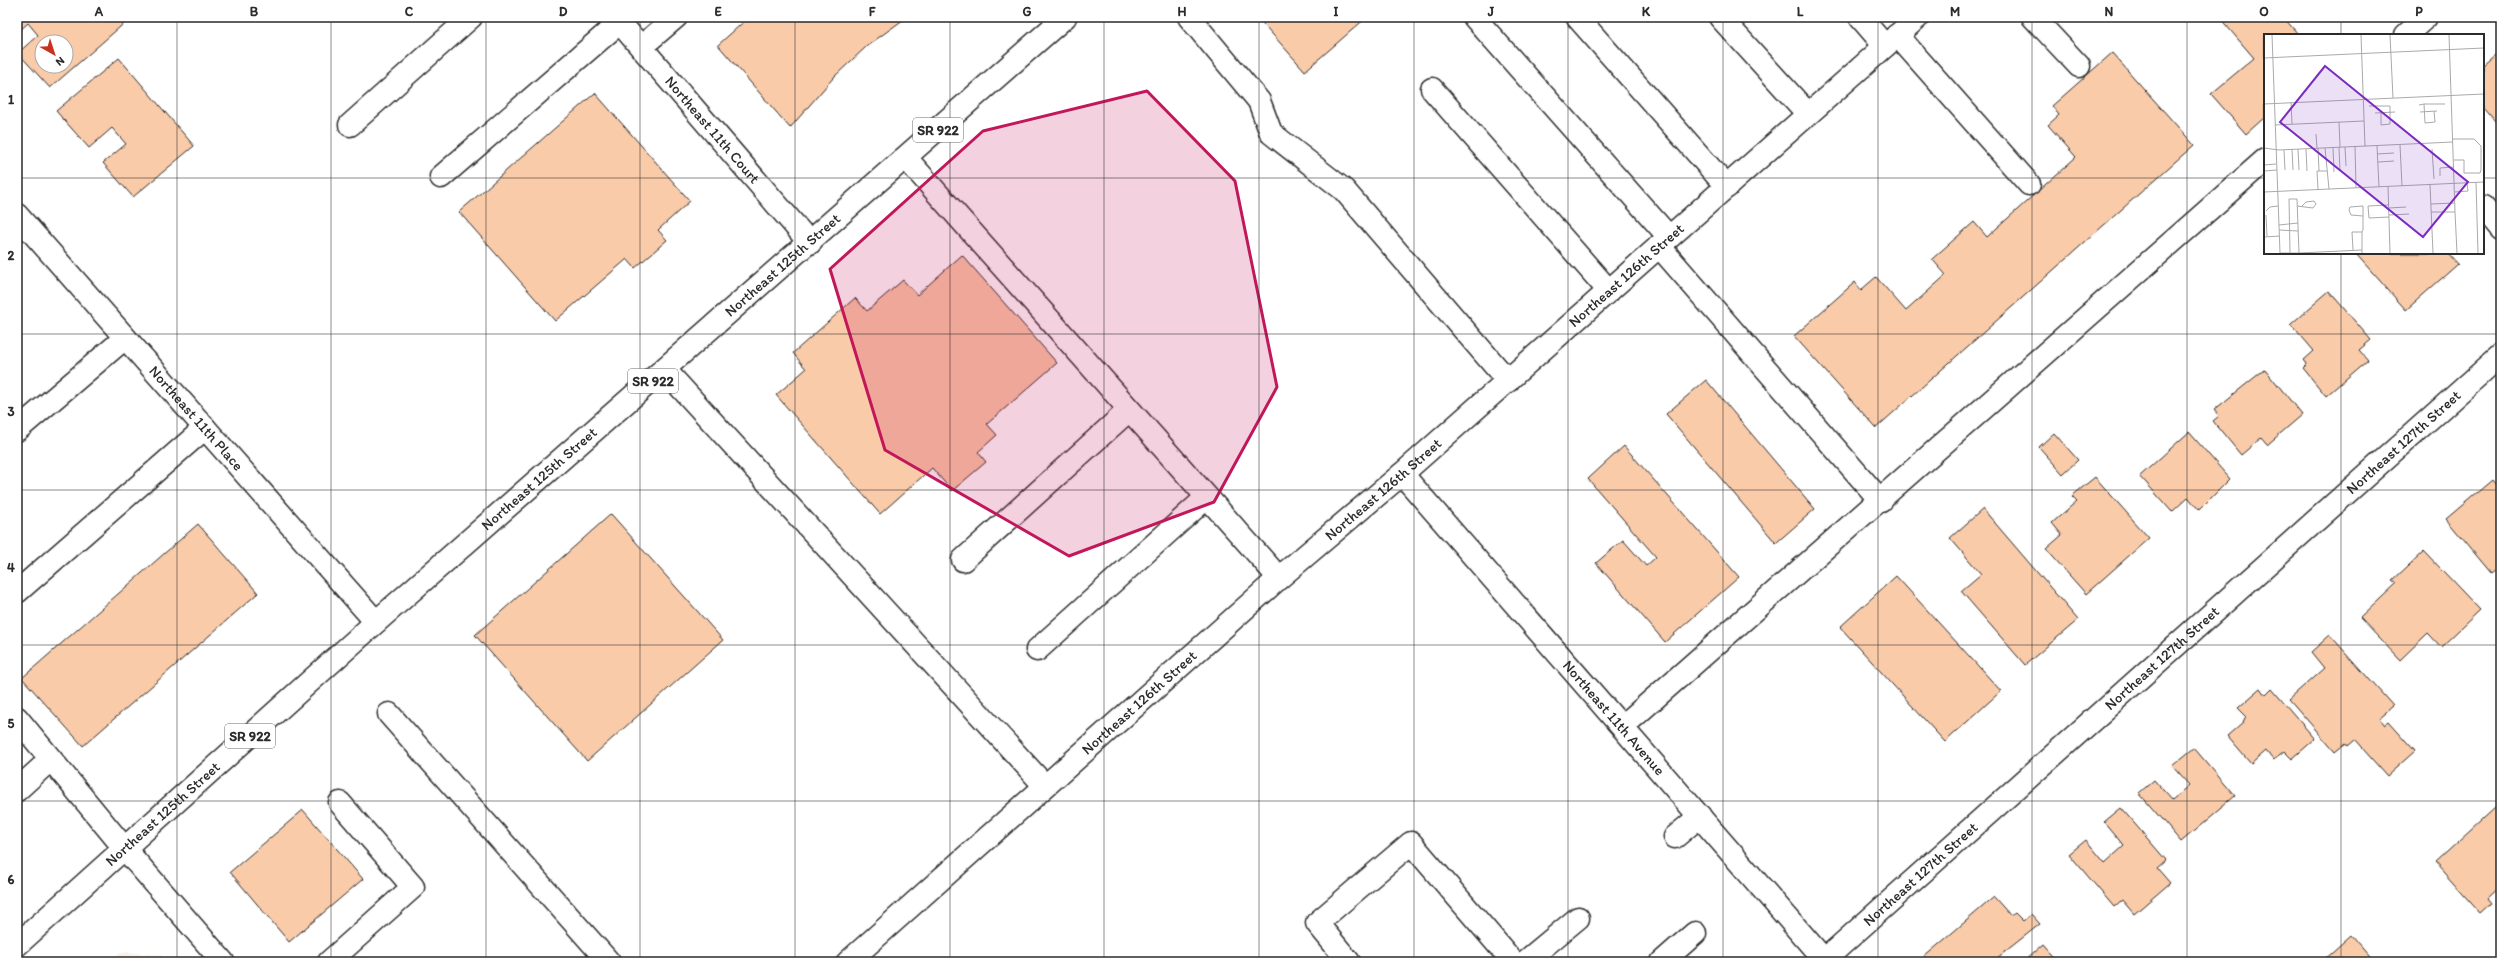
<svg xmlns="http://www.w3.org/2000/svg" width="2518" height="979" font-family="Itim,sans-serif">
<style>
.built{fill:#feefe5}
.building{fill:#facba9;stroke:#2b2b2b;fill-rule:evenodd}
.lines{fill:none;stroke-linecap:round;stroke-linejoin:round}
.service-casing{stroke:#2b2b2b;stroke-width:25}
.minor-casing{stroke:#2b2b2b;stroke-width:25}
.tertiary-casing{stroke:#2b2b2b;stroke-width:25}
.primary-casing{stroke:#2b2b2b;stroke-width:25}
.service{stroke:#fff;stroke-width:22}
.minor{stroke:#fff;stroke-width:22}
.tertiary{stroke:#fff;stroke-width:22}
.primary{stroke:#fff;stroke-width:22}
.marked{fill:#c2185b;fill-opacity:0.2;stroke:#c2185b;stroke-width:3;stroke-linejoin:round}
.grid{fill:none;stroke:#2b2b2b;stroke-width:1;stroke-opacity:0.55}
.labels{text-anchor:middle;stroke-width:3.5;stroke-linejoin:round;paint-order:stroke}
.shield{fill:#fff;stroke:#6b6b6b;stroke-width:1}
.shield-label{font-size:14px;font-weight:bold;fill:#2b2b2b}
.street-label{font-size:15px;fill:#2b2b2b;stroke:#fff}
.inset-road{fill:none;stroke:#aaa;stroke-width:1}
.view{fill:#7b2cbf;fill-opacity:0.15;stroke:#7b2cbf;stroke-width:2}
.inset-edge{fill:none;stroke:#2b2b2b;stroke-width:2}
.neatline{fill:none;stroke:#2b2b2b;stroke-width:1.5}
.grid-label{font-size:13px;text-anchor:middle;font-weight:bold;fill:#2b2b2b}
</style>
<rect width="100%" height="100%" fill="#fff"/>
<filter id="ink" filterUnits="userSpaceOnUse"><feTurbulence type="fractalNoise" baseFrequency=".025" numOctaves="2"/><feDisplacementMap in="SourceGraphic" scale="8" xChannelSelector="R" yChannelSelector="G"/><feConvolveMatrix kernelMatrix="1 2 1 2 8 2 1 2 1" color-interpolation-filters="sRGB"/></filter>
<g filter="url(#ink)">
<path class="built" d="M122,952L161,955L167,962H105Z"/>
<path class="building" d="M17,17H126L128,20L50,88L18,53L38,35L28,23L17,33ZM42,42H66V66H42Z
M749,17H907L867,46L834,77L790,128L718,45Z
M1257,17H1367L1305,71Z
M2219,17H2283L2299,35H2265V117L2246,134L2211,94L2254,58Z
M2501,50V128L2483,107V65Z
M2112,53L2194,145L1876,428L1794,336L1855,282L1861,290L1876,277L1906,311L1946,275L1932,259L1974,222L1987,237L2076,157L2048,125L2059,115L2052,106Z
M119,58L194,146L133,197L103,163L126,144L112,128L89,148L56,111Z
M595,93L690,201L658,230L667,240L635,268L627,259L555,321L459,212Z
M2355,253H2448L2458,264L2406,310Z
M962,255L1057,363L987,424L997,435L978,452L986,462L952,491L932,468L880,514L776,395L806,369L793,353L855,298L867,311L903,280L917,295Z
M2329,291L2371,340L2359,350L2368,360L2326,396L2303,368L2307,364L2304,360L2314,351L2291,324Z
M2265,369L2302,415L2267,445L2261,438L2241,455L2213,421L2219,416L2214,410Z
M1706,380L1815,509L1776,543L1666,414Z
M2189,432L2230,479L2199,510L2188,497L2172,512L2140,476Z
M2054,433L2078,460L2063,474L2039,447Z
M1624,446L1739,577L1665,642L1596,563L1623,540L1646,566L1656,557L1588,479Z
M2095,477L2149,538L2086,594L2046,549L2062,535L2052,523L2077,501L2072,496Z
M2492,480L2501,491V565L2491,573L2446,519Z
M1983,509L2078,620L2025,665L1961,591L1981,574L1950,538Z
M611,514L723,640L587,761L475,635Z
M198,524L258,593L83,746L22,678Z
M2424,551L2480,610L2441,647L2428,633L2400,660L2360,618L2397,583L2393,580Z
M1896,576L2001,691L1945,742L1840,627Z
M2330,635L2393,706L2379,718L2385,725L2389,722L2415,751L2387,776L2355,740L2348,746L2346,743L2335,752L2289,699L2324,668L2311,652Z
M2261,688L2266,695L2272,689L2315,739L2292,759L2284,751L2273,760L2266,751L2251,764L2227,736L2243,722L2246,716L2238,708Z
M2194,748L2235,796L2181,842L2139,793L2154,780L2172,800L2189,785L2172,766Z
M2121,808L2166,860L2157,868L2170,883L2134,914L2122,900L2114,907L2069,854L2086,840L2105,863L2124,846L2104,822Z
M2495,808L2501,815V885L2487,898L2491,903L2480,913L2435,863Z
M303,810L363,879L289,942L230,872Z
M1994,897L2011,916L2015,913L2023,921L2031,914L2040,924L1992,962H1928L1924,957Z
M2351,935L2374,962H2321Z
M2043,944L2059,962H2023Z"/>
<g class="lines">
<g class="service-casing">
<path id="service" d="M1189,17L1259,101L1271,133L1344,190L1508,381
M1474,17L1669,237
M1577,17L1727,187
M1720,17L1808,114
M1860,17L1885,46
M2033,17L2079,66
M1897,35L2029,184
M2406,35L2426,17
M641,47L676,17
M1432,89L1609,291
M350,125L471,17
M906,158L1279,578
M441,177L620,22
M2483,207L2501,229
M1659,246L1881,501
M665,370L1045,786
M17,430L125,338
M963,560L1129,410
M17,592L205,428
M1037,650L1206,498
M389,714L609,962
M17,718L125,849
M1622,727L2265,160
M17,790L51,759
M1675,837L1700,816
M329,962L413,887L340,803
M1349,962L1317,923L1411,843L1513,962
M1525,962L1578,918
M1662,962L1695,933"/>
</g>
<g class="minor-casing">
<g id="minor">
<path id="s1" d="M615,17L810,243"/>
<path id="s2" d="M17,215L376,622"/>
<path id="s3" d="M1402,474L1826,962"/>
<path id="s4" d="M848,962L1279,578L1402,474L1918,17"/>
<path id="s5" d="M1822,962L2501,355"/>
</g>
</g>
<g class="tertiary-casing">
<path id="tertiary" d="M125,849L223,962"/>
</g>
<g class="primary-casing">
<g id="primary">
<path id="s6" d="M17,945L376,622L1065,17"/>
</g>
</g>
<use href="#service" class="service"/>
<use href="#minor" class="minor"/>
<use href="#tertiary" class="tertiary"/>
<use href="#primary" class="primary"/>
</g>
</g>
<path class="marked" d="M1147,91L1235,181L1277,387L1214,502L1069,556L885,450L830,269L983,131Z"/>
<path class="grid" d="M177,17V962M331,17V962M486,17V962M640,17V962M795,17V962M950,17V962M1104,17V962M1259,17V962M1414,17V962M1568,17V962M1723,17V962M1878,17V962M2032,17V962M2187,17V962M2341,17V35M17,178H2265M2483,178H2501M2341,253V962M17,334H2501M17,490H2501M17,645H2501M17,801H2501"/>
<g class="labels">
<g class="shield">
<rect x="913" y="118" width="50" height="24" rx="3"/>
<rect x="628" y="369" width="50" height="24" rx="3"/>
<rect x="225" y="724" width="50" height="24" rx="3"/>
</g>
<g class="shield-label">
<text x="938" y="135">SR 922</text>
<text x="653" y="386">SR 922</text>
<text x="250" y="741">SR 922</text>
</g>
<g class="street-label">
<text dy="5" stroke="none"><textPath href="#s1" startOffset="149">Northeast 11th Court</textPath></text>
<text dy="5" stroke="none"><textPath href="#s6" startOffset="1024">Northeast 125th Street</textPath></text>
<text dy="5" stroke="none"><textPath href="#s4" startOffset="1038">Northeast 126th Street</textPath></text>
<text dy="5" stroke="none"><textPath href="#s2" startOffset="271">Northeast 11th Place</textPath></text>
<text dy="5" stroke="none"><textPath href="#s5" startOffset="780">Northeast 127th Street</textPath></text>
<text dy="5" stroke="none"><textPath href="#s6" startOffset="700">Northeast 125th Street</textPath></text>
<text dy="5" stroke="none"><textPath href="#s4" startOffset="714">Northeast 126th Street</textPath></text>
<text dy="5" stroke="none"><textPath href="#s5" startOffset="456">Northeast 127th Street</textPath></text>
<text dy="5" stroke="none"><textPath href="#s4" startOffset="390">Northeast 126th Street</textPath></text>
<text dy="5" stroke="none"><textPath href="#s3" startOffset="323">Northeast 11th Avenue</textPath></text>
<text dy="5" stroke="none"><textPath href="#s6" startOffset="196">Northeast 125th Street</textPath></text>
<text dy="5" stroke="none"><textPath href="#s5" startOffset="132">Northeast 127th Street</textPath></text>
</g>
</g>
<g transform="translate(2264 34)">
<rect width="220" height="220" fill="#fff"/>
<path class="inset-road" d="M8,1L16,219M97,1L101,112M126,1L129,64M0,24L220,14M27,68L28,90M0,70L220,60M160,70H181M155,71L160,70L161,89L171,88L170,77M105,72H126V90L117,91V79M156,78L173,77M111,79L131,78M75,88L76,113M11,91L100,87M52,100L53,114M189,105H210L217,112V136L216,139H200V126H190M136,111L138,152M91,112L92,154M113,112L115,153M69,113L70,138M75,113L76,137M81,113L82,132M0,114L15,116L189,108M54,114L55,137M61,114L65,155M28,115L29,136M34,115L35,136M42,115L43,137M168,115L170,145M20,116L21,136M113,120L130,119M114,128L130,127M0,131L12,130M0,137L13,136M176,142V134L190,133M212,148L214,219M166,151L169,219M124,152L126,219M54,155L53,137H63M0,158L220,148M191,158L204,157L203,149M167,170L191,169M124,171L104,172L105,184L125,183M33,172L49,174L52,170L50,167L42,168L38,172M125,174L142,173M2,177L6,173L14,172M167,178H191L185,1M191,178L193,219M2,181L3,202M125,181L145,180M15,191L34,189M15,196L34,197M98,198L99,196V172L86,173L85,176L87,181L99,182M0,203L16,202M89,216L88,198H98V219M16,219H35M26,219L25,165H33L35,219L98,216"/>
<path class="view" d="M61,32L204,148L159,203L16,88Z"/>
<rect width="220" height="220" class="inset-edge"/>
</g>
<rect width="2518" height="979" fill="none" stroke="#fff" stroke-width="44"/>
<g transform="translate(54 54) rotate(141)"><circle r="19" fill="#ffffff" stroke="#aaaaaa"/>
<path d="M0-3L7 15L0 10L-7 15Z" fill="#c8321e"/>
<text y="-6" font-size="11" font-weight="bold" text-anchor="middle" fill="#2b2b2b">N</text>
</g>
<rect x="22" y="22" width="2474" height="935" class="neatline"/>
<g class="grid-label">
<text x="99" y="16">A</text>
<text x="254" y="16">B</text>
<text x="409" y="16">C</text>
<text x="563" y="16">D</text>
<text x="718" y="16">E</text>
<text x="872" y="16">F</text>
<text x="1027" y="16">G</text>
<text x="1182" y="16">H</text>
<text x="1336" y="16">I</text>
<text x="1491" y="16">J</text>
<text x="1646" y="16">K</text>
<text x="1800" y="16">L</text>
<text x="1955" y="16">M</text>
<text x="2109" y="16">N</text>
<text x="2264" y="16">O</text>
<text x="2419" y="16">P</text>
<text x="11" y="104">1</text>
<text x="11" y="260">2</text>
<text x="11" y="416">3</text>
<text x="11" y="572">4</text>
<text x="11" y="728">5</text>
<text x="11" y="884">6</text>
</g>
</svg>
